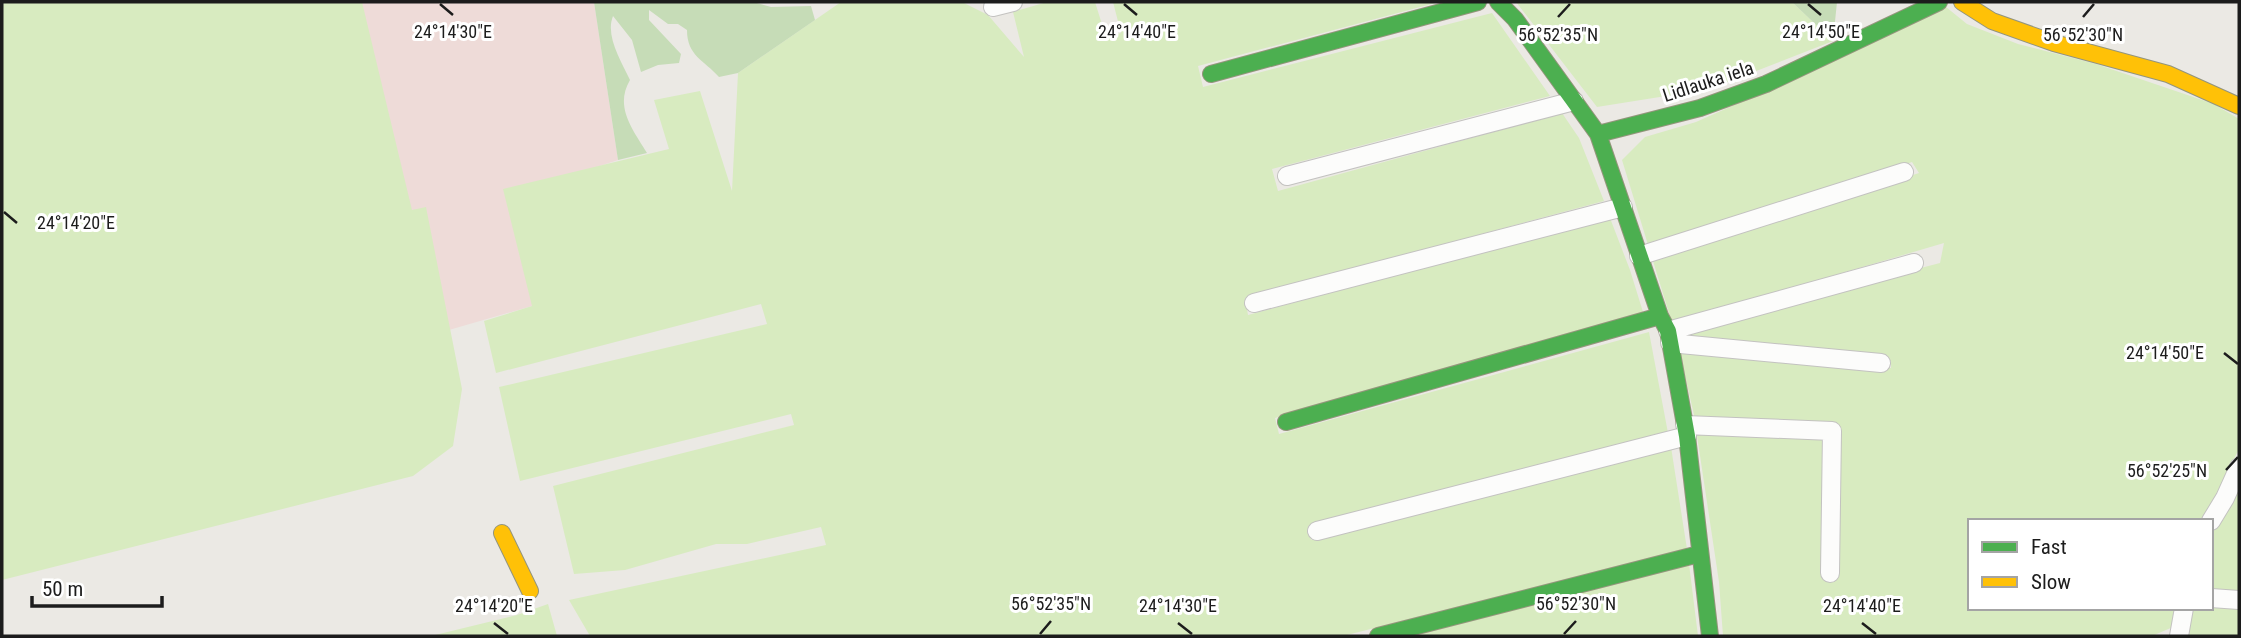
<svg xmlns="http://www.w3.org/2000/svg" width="2241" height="638" font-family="'Roboto Condensed',sans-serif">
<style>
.commercial{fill:#eedbd8}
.grass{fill:#d8ebc0}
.forest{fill:#c6dcb7}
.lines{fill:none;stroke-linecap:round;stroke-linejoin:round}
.street-casing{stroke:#c3c2c0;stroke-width:20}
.fast-casing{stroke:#94957c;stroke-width:18}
.slow-casing{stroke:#94957c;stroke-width:18}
.street{stroke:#fcfcfb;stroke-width:18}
.fast{stroke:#4caf50;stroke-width:16}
.slow{stroke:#ffc107;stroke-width:16}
.ticks{fill:none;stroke:#1c1c1c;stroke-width:2.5}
.labels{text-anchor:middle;stroke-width:6;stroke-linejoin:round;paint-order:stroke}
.street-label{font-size:19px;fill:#1c1c1c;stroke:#fff}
.ticks-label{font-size:18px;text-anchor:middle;fill:#1c1c1c;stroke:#fff;stroke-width:6;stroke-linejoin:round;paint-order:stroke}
</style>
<rect width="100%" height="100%" fill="#ebe9e4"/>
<path class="commercial" d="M306,2H594L618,160L581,172L532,306L449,330L390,344Z"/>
<path class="grass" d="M2,2H362L412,210L426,207L462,389L453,446L413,476L2,580Z
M841,2H962L988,15L1024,57L1013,12L1047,2H1095L1106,37L1121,33L1113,2H1439L1198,66L1203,87L1492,13L1550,96L1272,169L1278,191L1562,113L1579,138L1604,201L1245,298L1248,315L1610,218L1630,270L1643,312L1275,418L1279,434L1649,332L1668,433L1308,526L1311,540L1671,447L1687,549L1343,636H590L569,600L826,545L821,527L747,544H716L625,570L574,574L553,486L794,425L791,414L520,481L499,387L767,324L761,304L496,373L484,321L532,306L503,189L669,149L654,100L700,91L732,191L738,73Z
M1516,2H1792L1833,41L1710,89L1597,107Z
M1946,7L1967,24L2018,44L2096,64L2214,104L2239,119V449L2203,521H1970V608H2175L2173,627L2152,636H1723L1719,582L1696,429L1822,440L1825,581L1836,579L1837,427L1695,419L1679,350L1891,368V361L1676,339L1675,332L1940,263L1944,243L1672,323L1653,261L1919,173L1912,162L1649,248L1622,160L1645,137L1696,122L1838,59Z
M2239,482V590L2211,591V533L2231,501Z
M1689,564L1698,636H1406Z
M2211,601L2239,602V636H2189L2192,611L2196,608H2211Z
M548,604L557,636H431L517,615Z"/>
<path class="forest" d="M594,2H753L771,7L811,6L815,20L738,73L719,77C704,60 687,56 687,30L678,24H668L649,10V20L681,54L679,63L658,65L641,72L632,40L613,16C605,36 621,61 630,80C614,107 633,130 647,153L618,160Z
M1792,2H1837L1833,41Z"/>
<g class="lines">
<g class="street-casing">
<path id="street" d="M993,7L1013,2
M1287,176L1574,101
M1639,256L1904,172
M1254,303L1623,207
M1668,331L1914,263
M1670,343L1881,363
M1685,425L1832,431L1830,573
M2211,521L2225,498L2239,467
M1317,531L1687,436
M2211,598L2239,600
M2179,636L2184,608"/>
</g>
<g class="fast-casing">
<path id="fast" d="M1498,2L1515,19L1598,134L1660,316L1668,331L1687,436L1710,636
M1211,74L1478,2
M1598,134L1700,108L1766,84L1939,2
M1286,422L1660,316
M1378,636L1699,554"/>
</g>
<g class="slow-casing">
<path id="slow" d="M1962,2L1992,21L2054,43L2168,74L2239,106
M502,533L530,591"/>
</g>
<use href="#street" class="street"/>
<use href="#fast" class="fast"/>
<use href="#slow" class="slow"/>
</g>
<path class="ticks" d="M440,4L453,15M1124,4L1137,15M1808,4L1821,15M1558,17L1570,4M2083,17L2094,4M4,212L17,223M2224,353L2238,364M2226,470L2238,457M494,623L508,634M1178,623L1192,634M1862,623L1876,634M1040,634L1051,621M1564,634L1576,621"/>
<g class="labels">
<g class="street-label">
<text transform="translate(1708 81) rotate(-18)" y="7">Lidlauka iela</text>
</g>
</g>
<g class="ticks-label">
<text x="453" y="38">24°14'30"E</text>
<text x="1821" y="38">24°14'50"E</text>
<text x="1137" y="38">24°14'40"E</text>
<text x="1558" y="41">56°52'35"N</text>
<text x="2083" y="41">56°52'30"N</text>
<text x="76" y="229">24°14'20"E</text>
<text x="2165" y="359">24°14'50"E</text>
<text x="2167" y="477">56°52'25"N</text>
<text x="1051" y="610">56°52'35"N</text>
<text x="1576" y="610">56°52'30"N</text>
<text x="494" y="612">24°14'20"E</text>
<text x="1178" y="612">24°14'30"E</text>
<text x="1862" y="612">24°14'40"E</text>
</g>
<rect width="2241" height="638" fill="none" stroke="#1c1c1c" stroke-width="7"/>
<rect x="1968" y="519" width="245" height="91" fill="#ffffff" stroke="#a4a4a4" stroke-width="2"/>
<rect x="1982" y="542" width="35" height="10" fill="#4caf50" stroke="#a4a4a4" stroke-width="2"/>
<text x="2031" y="554" font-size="21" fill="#1c1c1c">Fast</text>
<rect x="1982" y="577" width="35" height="10" fill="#ffc107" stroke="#a4a4a4" stroke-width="2"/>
<text x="2031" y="589" font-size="21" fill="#1c1c1c">Slow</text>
<path d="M32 596v10h130v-10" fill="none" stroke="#1c1c1c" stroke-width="3.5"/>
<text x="42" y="596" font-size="21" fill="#1c1c1c" stroke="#ffffff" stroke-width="5" paint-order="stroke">50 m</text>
</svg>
